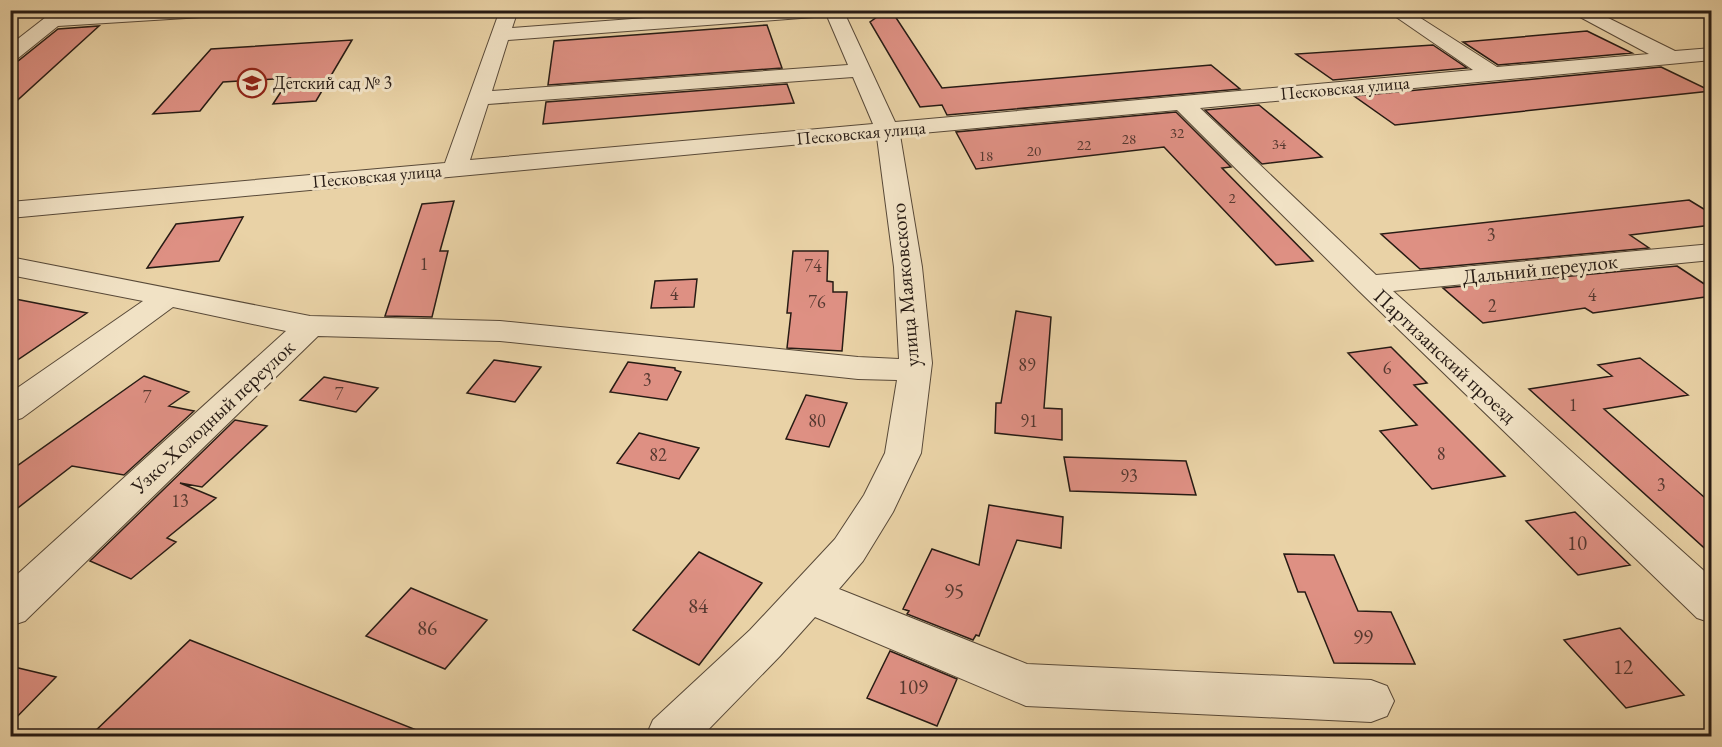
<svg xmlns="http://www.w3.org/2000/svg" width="1722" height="747" font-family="'EB Garamond',serif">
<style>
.building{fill:#de9083;stroke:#271b14;stroke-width:1.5}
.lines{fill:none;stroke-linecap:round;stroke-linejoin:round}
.minor-casing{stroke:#584938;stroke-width:2}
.minor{fill:#f1e2c5;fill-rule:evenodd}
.labels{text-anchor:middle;stroke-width:6;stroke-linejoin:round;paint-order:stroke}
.far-number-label{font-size:15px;fill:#553830}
.far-poi-label{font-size:18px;fill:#271b14;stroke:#f1e2c5;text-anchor:start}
.far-street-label{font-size:18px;fill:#271b14;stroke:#f1e2c5}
.number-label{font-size:18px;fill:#553830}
.street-label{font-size:21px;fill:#271b14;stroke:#f1e2c5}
.near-number-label{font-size:21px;fill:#553830}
</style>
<rect width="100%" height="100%" fill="#e9d2a6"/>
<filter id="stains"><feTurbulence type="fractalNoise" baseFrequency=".00333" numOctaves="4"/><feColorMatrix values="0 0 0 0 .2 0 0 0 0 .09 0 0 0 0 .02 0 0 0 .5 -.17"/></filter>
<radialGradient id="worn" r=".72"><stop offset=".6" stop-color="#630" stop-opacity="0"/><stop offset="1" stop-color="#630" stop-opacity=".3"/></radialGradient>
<path class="building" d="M887,10H891L942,88L1211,65L1240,89L947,115L942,105L920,107L870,22Z
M767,25L782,68L548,85L554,41Z
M99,26L10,107V63L18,61L58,29Z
M1587,31L1632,53L1498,65L1463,42Z
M352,40L316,101L273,104L290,78L223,82L200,111L153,114L211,49Z
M1433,45L1467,68L1333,80L1296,54Z
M1661,67L1711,91L1395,125L1354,96Z
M787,84L794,103L543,124L546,102Z
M1259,105L1322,157L1262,164L1205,110Z
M1176,112L1231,167L1222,168L1313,261L1276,265L1164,147L976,169L956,132Z
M1689,200L1712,214V225L1630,235L1649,248L1420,269L1381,234Z
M454,201L440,251H448L432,317L385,316L422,204Z
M243,217L219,261L147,268L176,224Z
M793,251H828L827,281L833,282V292H847L842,351L787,348L791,313H787Z
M1677,266L1712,289V296L1593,313L1585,308L1483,323L1443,288Z
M697,279L694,307L651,308L655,281Z
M10,298L87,313L10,365Z
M1016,311L1051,317L1044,408L1062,409V440L995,433L996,403H1001Z
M1391,347L1427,383L1414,385L1505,476L1432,489L1380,431L1417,425L1348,353Z
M1640,358L1688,395L1604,409L1712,504V555L1529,389L1612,376L1598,365Z
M494,360L541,367L515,402L467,393Z
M628,362L675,368V370L681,372L667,400L610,392Z
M144,376L189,392L169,406L194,411L124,475L72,466L10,514V471Z
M324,377L378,388L356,412L300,400Z
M806,395L847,403L829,447L786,439Z
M235,420L267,426L202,487L180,483L216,498L167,538L176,542L131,579L90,561Z
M639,433L699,448L679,479L617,463Z
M1064,457L1186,461L1196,495L1070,491Z
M989,505L1063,517L1061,548L1017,540L979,636L976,635L973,640L907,614L909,611L903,609L932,549L979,565Z
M1575,512L1630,565L1578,575L1526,521Z
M699,552L762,583L699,665L633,630Z
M1284,554L1334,555L1358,611L1391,612L1415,664L1334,663L1305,592H1298Z
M411,588L487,620L445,669L366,636Z
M1620,628L1684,695L1626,708L1564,640Z
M190,640L429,735L428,736H90Z
M890,651L957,679L937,726L867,698Z
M10,666L56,677L10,724Z"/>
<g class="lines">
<g class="minor-casing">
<path id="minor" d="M127,10H227L218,16L58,26L17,59L10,61V45L46,17Z
M500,10H518L512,28L752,10H843L895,122L1473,70L1386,10H1408L1497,67L1649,54L1567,10H1592L1675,51L1712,48V60L1200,108L1376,275L1712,244V260L1393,291L1712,578V623L1697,618L1359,291L1177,110L900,135L922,267L932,363L921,453L893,512L863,561L839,589L1027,664L1371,680L1387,686L1394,701L1387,716L1371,722L1026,706L815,617L780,656L702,736H646L653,720L750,630L835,539L864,495L885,453L897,380L858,379L500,341L318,336L25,621L10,626V581L286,331L173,307L22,418L10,422V393L143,301L10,275V257L310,316L500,321L858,357L899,359L894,267L877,137L10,218V202L445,163ZM827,16L848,65L492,91L508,40ZM853,77L873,124L470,160L488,104Z"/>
</g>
<use href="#minor" class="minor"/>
</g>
<defs>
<g id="school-ring" transform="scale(1.5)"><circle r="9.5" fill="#f1e2c5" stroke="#8f2418" stroke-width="1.5"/><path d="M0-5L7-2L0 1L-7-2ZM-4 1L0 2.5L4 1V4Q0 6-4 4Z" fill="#8f2418"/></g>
</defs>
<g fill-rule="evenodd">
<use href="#school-ring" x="252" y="83"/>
</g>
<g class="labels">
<g class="far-number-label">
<text x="1177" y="138">32</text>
<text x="1129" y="144">28</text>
<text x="1279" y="149">34</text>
<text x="1084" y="150">22</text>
<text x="1034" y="156">20</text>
<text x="986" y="161">18</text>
<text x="1232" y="203">2</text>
</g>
<g class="far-poi-label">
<text x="273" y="89">Детский сад № 3</text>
</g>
<g class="far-street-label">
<text transform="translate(1345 88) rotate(-5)" y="6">Песковская улица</text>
<text transform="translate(861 133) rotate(-5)" y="6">Песковская улица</text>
<text transform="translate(377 176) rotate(-5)" y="6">Песковская улица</text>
</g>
<g class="number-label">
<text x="1491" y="241">3</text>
<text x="424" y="270">1</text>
<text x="813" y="272">74</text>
<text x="674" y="300">4</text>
<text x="1592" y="301">4</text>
<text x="817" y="308">76</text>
<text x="1492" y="312">2</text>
<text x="1027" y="371">89</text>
<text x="1387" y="374">6</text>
<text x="647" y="386">3</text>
<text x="339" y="400">7</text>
<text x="147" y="403">7</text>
<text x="1573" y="411">1</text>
<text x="817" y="427">80</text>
<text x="1029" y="427">91</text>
<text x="1441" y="460">8</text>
<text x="658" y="461">82</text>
<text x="1129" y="482">93</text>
<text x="1661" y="491">3</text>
<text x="180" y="507">13</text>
</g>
<g class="street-label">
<text transform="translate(1540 269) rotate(-6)" y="7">Дальний переулок</text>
<text transform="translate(905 285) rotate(-95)" y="7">улица Маяковского</text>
<text transform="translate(1445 356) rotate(43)" y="7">Партизанский проезд</text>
<text transform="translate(213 417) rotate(-43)" y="7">Узко-Холодный переулок</text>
</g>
<g class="near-number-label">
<text x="1577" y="550">10</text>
<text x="954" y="598">95</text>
<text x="698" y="613">84</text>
<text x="427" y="635">86</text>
<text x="1363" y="644">99</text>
<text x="1623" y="674">12</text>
<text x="913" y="694">109</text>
</g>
</g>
<rect width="1722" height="747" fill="none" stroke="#e9d2a6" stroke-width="36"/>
<rect x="12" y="12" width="1698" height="723" fill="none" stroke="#271b14" stroke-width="3"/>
<rect x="18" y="18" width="1686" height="711" fill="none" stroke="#271b14" stroke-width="1.5"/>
<rect width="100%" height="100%" filter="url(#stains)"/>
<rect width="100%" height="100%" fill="url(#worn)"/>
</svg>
